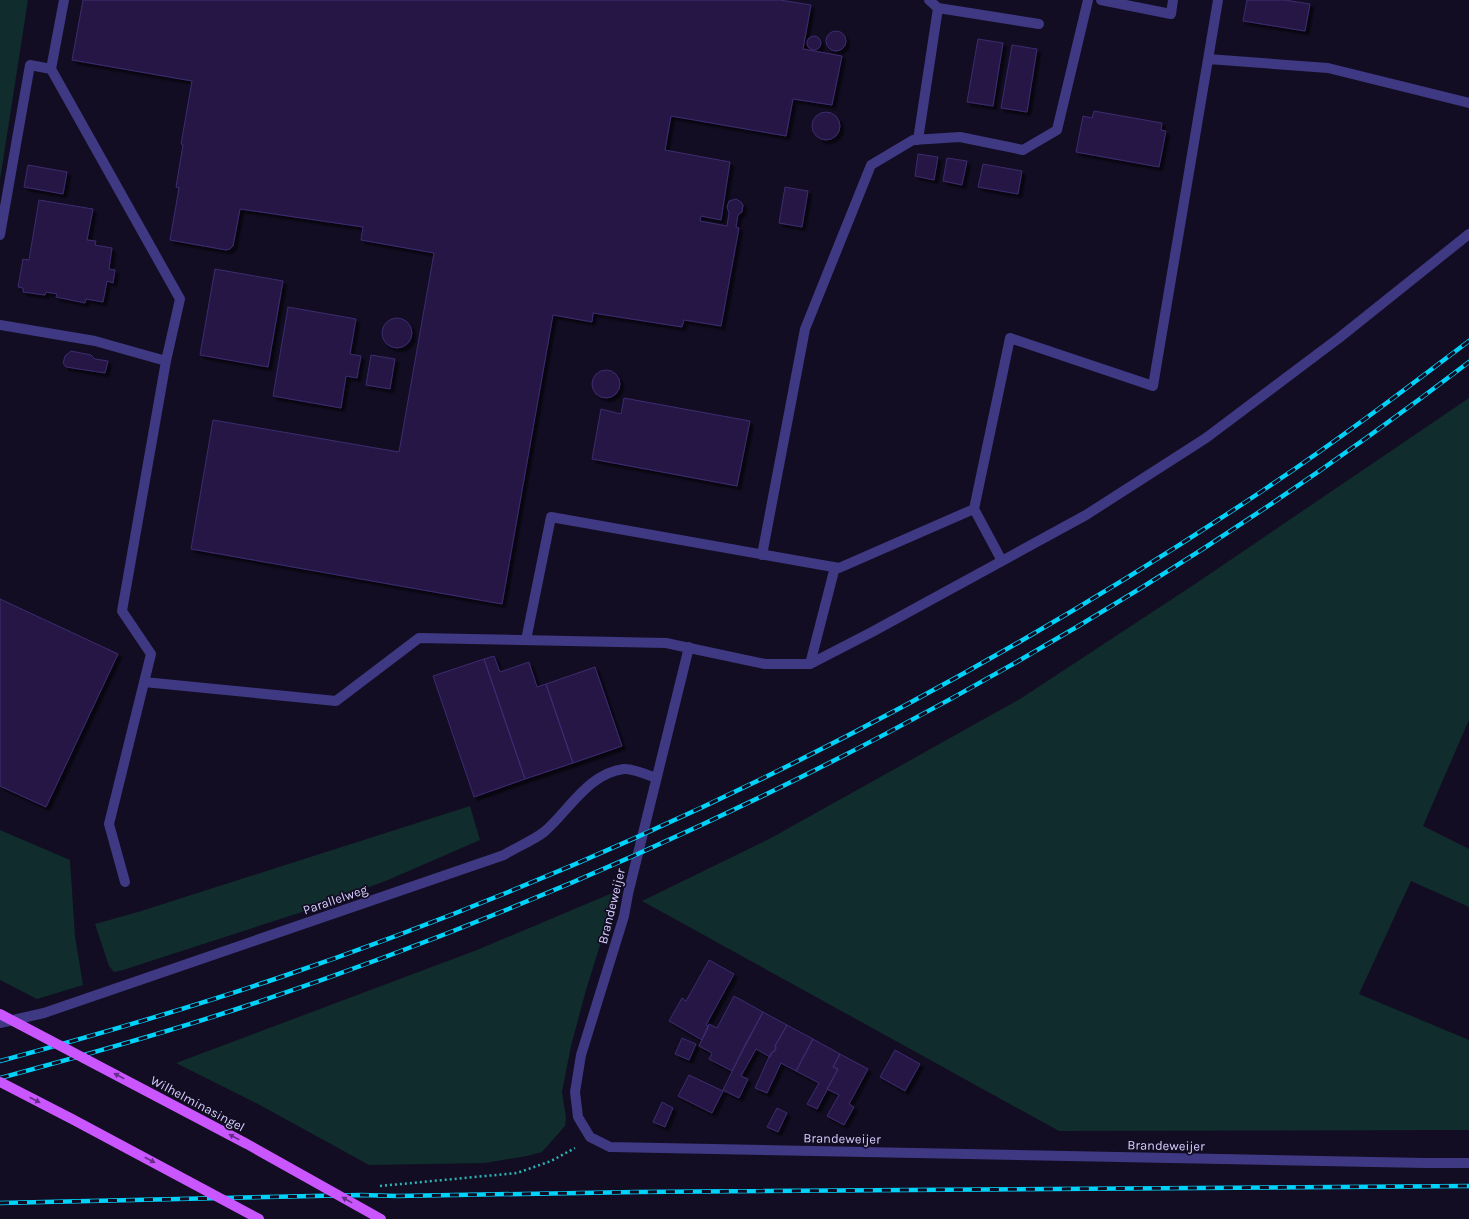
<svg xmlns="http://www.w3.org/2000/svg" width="1469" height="1219" font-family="Karla,sans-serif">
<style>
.green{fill:#102c2c}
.building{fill:#251944;stroke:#3d2b70;filter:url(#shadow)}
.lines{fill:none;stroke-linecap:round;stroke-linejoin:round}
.path{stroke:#2db4b5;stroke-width:2.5;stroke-dasharray:2 3;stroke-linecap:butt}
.minor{stroke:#3f3882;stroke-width:10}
.rail-casing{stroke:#00d2fa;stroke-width:4.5}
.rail{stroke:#120d22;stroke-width:3;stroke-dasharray:9;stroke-linecap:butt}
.major-bridge{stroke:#ca56ff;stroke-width:10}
.oneway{fill:#652e85}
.labels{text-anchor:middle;stroke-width:3.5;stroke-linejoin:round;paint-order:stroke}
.street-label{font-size:13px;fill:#d7cfff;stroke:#120d22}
</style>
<defs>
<filter id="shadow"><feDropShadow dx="3.5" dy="3.5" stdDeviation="1" flood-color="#0009"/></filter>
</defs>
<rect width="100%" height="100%" fill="#120d22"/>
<path class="green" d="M0,0H28L0,180Z
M1469,398V720L1423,826L1469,849V907L1411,881L1359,994L1469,1040V1130L1059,1131L642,901L771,838L1020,699L1195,584Z
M470,806L480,840L388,880L302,912L123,970L114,972L109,966L95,924L138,912Z
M0,830L70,860L75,936L83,985L37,999L0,980Z
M617,891L586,990L571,1046L562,1092L566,1117L565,1126L542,1152L527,1156L485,1163L369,1165L258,1104L176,1063L477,950Z"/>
<path class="building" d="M83,0H780L811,5L803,49L842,56L832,105L793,99L786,136L671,116L665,150L730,162L721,220L701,216L700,221L727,226L729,213L727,207L729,201L736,199L741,202L743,205L742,212L738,215L736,227L739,228L721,326L684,320L682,327L593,313L592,322L553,315L502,604L191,549L213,420L399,452L434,253L361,240L363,227L240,209L233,246L230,249L226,250L170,240L179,188L176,187L183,145L181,144L192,81L72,60Z
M1247,0H1285L1310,4L1305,31L1243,21Z
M826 41a10 10 0 1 1 20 0a10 10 0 1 1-20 0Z
M807 43a7 7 0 1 1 14 0a7 7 0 1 1-14 0Z
M978,39L1003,43L993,106L967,102Z
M1012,45L1037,49L1027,112L1001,108Z
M1094,111L1162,123L1161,130L1166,131L1159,167L1076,152L1083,116L1092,118Z
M812 126a14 14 0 1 1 28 0a14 14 0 1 1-28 0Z
M918,154L938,157L934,180L915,176Z
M947,158L967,161L962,185L943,181Z
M983,164L1022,171L1018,194L978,187Z
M28,165L67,172L63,194L24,187Z
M785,187L808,191L802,227L779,223Z
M39,200L93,209L87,240L96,241L95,245L112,248L109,269L115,270L113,283L107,281L103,302L86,299L85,303L56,297L57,294L46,292L45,295L23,292V288L18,287L23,259L29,260Z
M215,269L283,281L268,367L200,355Z
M288,307L356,319L350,354L361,356L357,378L346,376L341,408L273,396Z
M382 333a15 15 0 1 1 30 0a15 15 0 1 1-30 0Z
M71,351L91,355L95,359L108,361L105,373L66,367L63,363L65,356Z
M371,355L395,359L390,389L366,385Z
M592 384a14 14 0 1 1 28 0a14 14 0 1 1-28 0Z
M624,398L750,421L737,486L592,459L601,409L621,414Z
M0,599L118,654L46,807L0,786Z
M494,656L500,672L529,662L537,687L546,684L573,763L525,779L484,659Z
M484,659L525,779L474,797L433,676Z
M595,667L622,746L573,763L546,684Z
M709,960L734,974L706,1025L709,1026L702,1040L669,1021L682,998L686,1001Z
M734,996L763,1012L732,1071L709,1059L712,1053L699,1046L709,1024L717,1028Z
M763,1012L787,1025L775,1046L776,1048L774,1052L773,1051L770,1057L756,1049L741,1076L748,1079L739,1098L723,1090L746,1043Z
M787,1025L813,1039L796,1071L781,1063L767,1093L755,1088L769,1057L773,1051L774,1052L776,1048L775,1046Z
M682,1038L696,1044L689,1060L675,1054Z
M813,1039L840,1054L833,1067L838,1069L817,1109L807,1104L819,1083L796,1071Z
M895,1050L920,1064L905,1091L880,1077Z
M840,1054L868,1069L849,1104L854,1107L844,1125L827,1116L839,1095L827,1089L838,1069L833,1067Z
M689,1075L723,1091L712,1113L678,1096Z
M662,1102L673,1108L665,1127L653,1122Z
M777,1108L787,1113L778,1132L767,1127Z"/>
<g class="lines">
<path class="path" d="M380,1186L517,1173L551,1161L575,1148"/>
<path class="minor" d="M64,0L51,69L180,299L166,361L122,611L151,654L109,824L125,882
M1101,0L1171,14L1173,0
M938,8L1039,24
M1208,59L1328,68L1469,103
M918,140L938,8L929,0
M0,235L30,65L51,69
M0,325L95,341L166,361
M762,555L805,329L871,165L913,140L960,137L1023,150L1057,130L1088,0
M1002,561L974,509L1010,338L1153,386L1218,0
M526,640L551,517L839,568L974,509
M689,647L628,894L624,916L581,1055L575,1092L578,1117L590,1137L610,1147L1425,1163H1469
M810,664L835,567
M144,682L336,701L419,638L666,643L765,664H810L872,632L1086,515L1206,438L1339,338L1469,234
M0,1023L44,1013L504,855C515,848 534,840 544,832C568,812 588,773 624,769C632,768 648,775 656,778"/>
<g class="rail-casing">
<path id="rail" d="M0,1061C93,1036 186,1009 278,978C628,859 961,693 1268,487C1337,441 1403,391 1469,341
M0,1078C82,1056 165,1033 246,1006C686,859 1100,644 1469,362
M0,1203L361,1195L397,1196L637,1192L1469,1186"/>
</g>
<use href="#rail" class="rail"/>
<path class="major-bridge" d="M0,1014L247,1144L381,1219
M0,1082L72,1119L259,1219"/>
</g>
<defs><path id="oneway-solid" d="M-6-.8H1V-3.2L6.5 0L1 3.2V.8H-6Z"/></defs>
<g class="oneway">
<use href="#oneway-solid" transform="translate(119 1076) rotate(-152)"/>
<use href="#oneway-solid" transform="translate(35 1100) rotate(27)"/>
<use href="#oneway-solid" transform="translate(234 1137) rotate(-152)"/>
<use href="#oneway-solid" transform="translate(150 1160) rotate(28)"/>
<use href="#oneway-solid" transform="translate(347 1200) rotate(-151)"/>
</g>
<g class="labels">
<g class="street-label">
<text transform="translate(335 899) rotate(-19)" y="5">Parallelweg</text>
<text transform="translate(611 906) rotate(-76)" y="5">Brandeweijer</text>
<text transform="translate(198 1103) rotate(28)" y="5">Wilhelminasingel</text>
<text transform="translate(842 1138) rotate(1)" y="5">Brandeweijer</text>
<text transform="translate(1166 1145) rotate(1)" y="5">Brandeweijer</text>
</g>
</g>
</svg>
